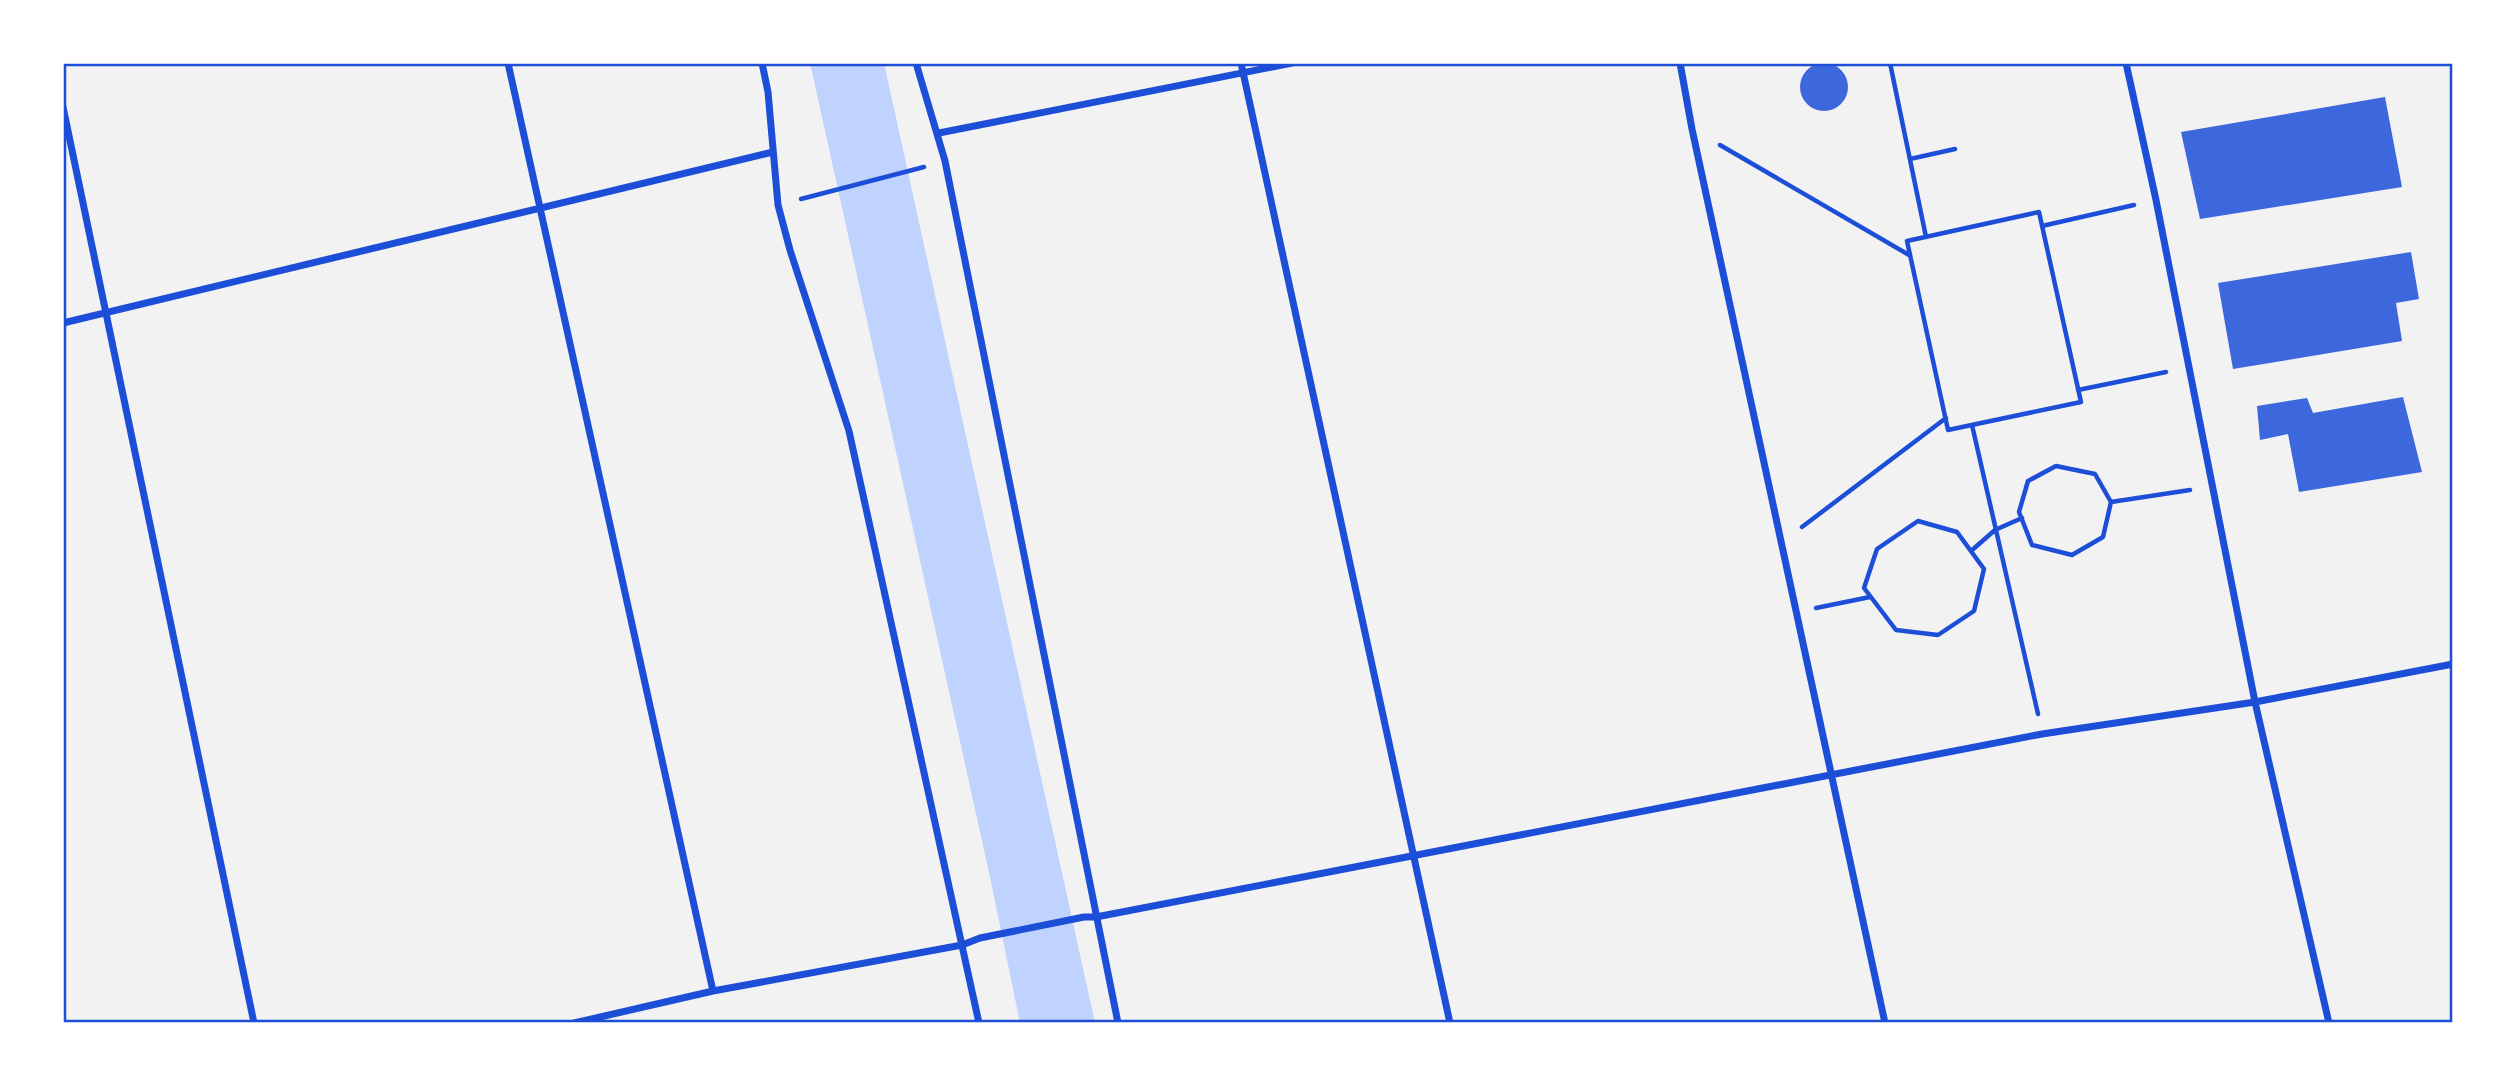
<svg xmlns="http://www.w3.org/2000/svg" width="2516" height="1086" font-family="Spectral,serif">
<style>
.water{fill:#bfd3fe}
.building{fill:#3d67dc}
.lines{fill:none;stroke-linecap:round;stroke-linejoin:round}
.path{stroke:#1d4ed8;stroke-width:4.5}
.minor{stroke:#1d4ed8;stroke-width:7}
.neatline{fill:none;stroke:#1d4ed8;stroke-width:2.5}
</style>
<rect width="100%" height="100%" fill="#f2f2f2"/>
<path class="water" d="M810,63H884L1095,1023H1020L990,877Z"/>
<path class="building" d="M1800 87a24 24 0 1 1 48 0a24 24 0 1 1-48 0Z
M2385,97L2402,187L2200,219L2181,132Z
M2411,252L2419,299L2396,303L2402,341L2233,369L2218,283Z
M2403,397L2422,472L2299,492L2288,434L2260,440L2257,406L2307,398L2313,413Z"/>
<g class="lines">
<path class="path" d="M1890,63L1926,237
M1720,145L1909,255
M1910,159L1955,149
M801,199L924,167
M2039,212L2081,402L1948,430L1907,241Z
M2042,226L2134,205
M2078,390L2166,372
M1972,425L2038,714
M2056,466L2095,474L2111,502L2103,537L2072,555L2032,545L2019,512L2028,481Z
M2111,502L2190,490
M1918,521L1957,532L1984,569L1974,611L1938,635L1896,630L1864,588L1877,549Z
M1802,527L1946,418
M1971,551L1995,530L2022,518
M1816,608L1870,597"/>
<path class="minor" d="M508,63L713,991
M762,63L768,92L778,205L790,250L849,431L979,1023
M916,63L945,161L1118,1023
M1241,63L1450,1023
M1680,63L1692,129L1885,1023
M2126,63L2156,200L2255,702L2329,1023
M63,107L254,1023
M939,133L1292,63
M63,323L773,152
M574,1023L713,991L962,945L980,938L1084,917H1096L2042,734L2255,702L2453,664"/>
</g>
<rect width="2516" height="1086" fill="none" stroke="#ffffff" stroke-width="130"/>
<rect x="65" y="65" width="2386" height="956" class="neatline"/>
</svg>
